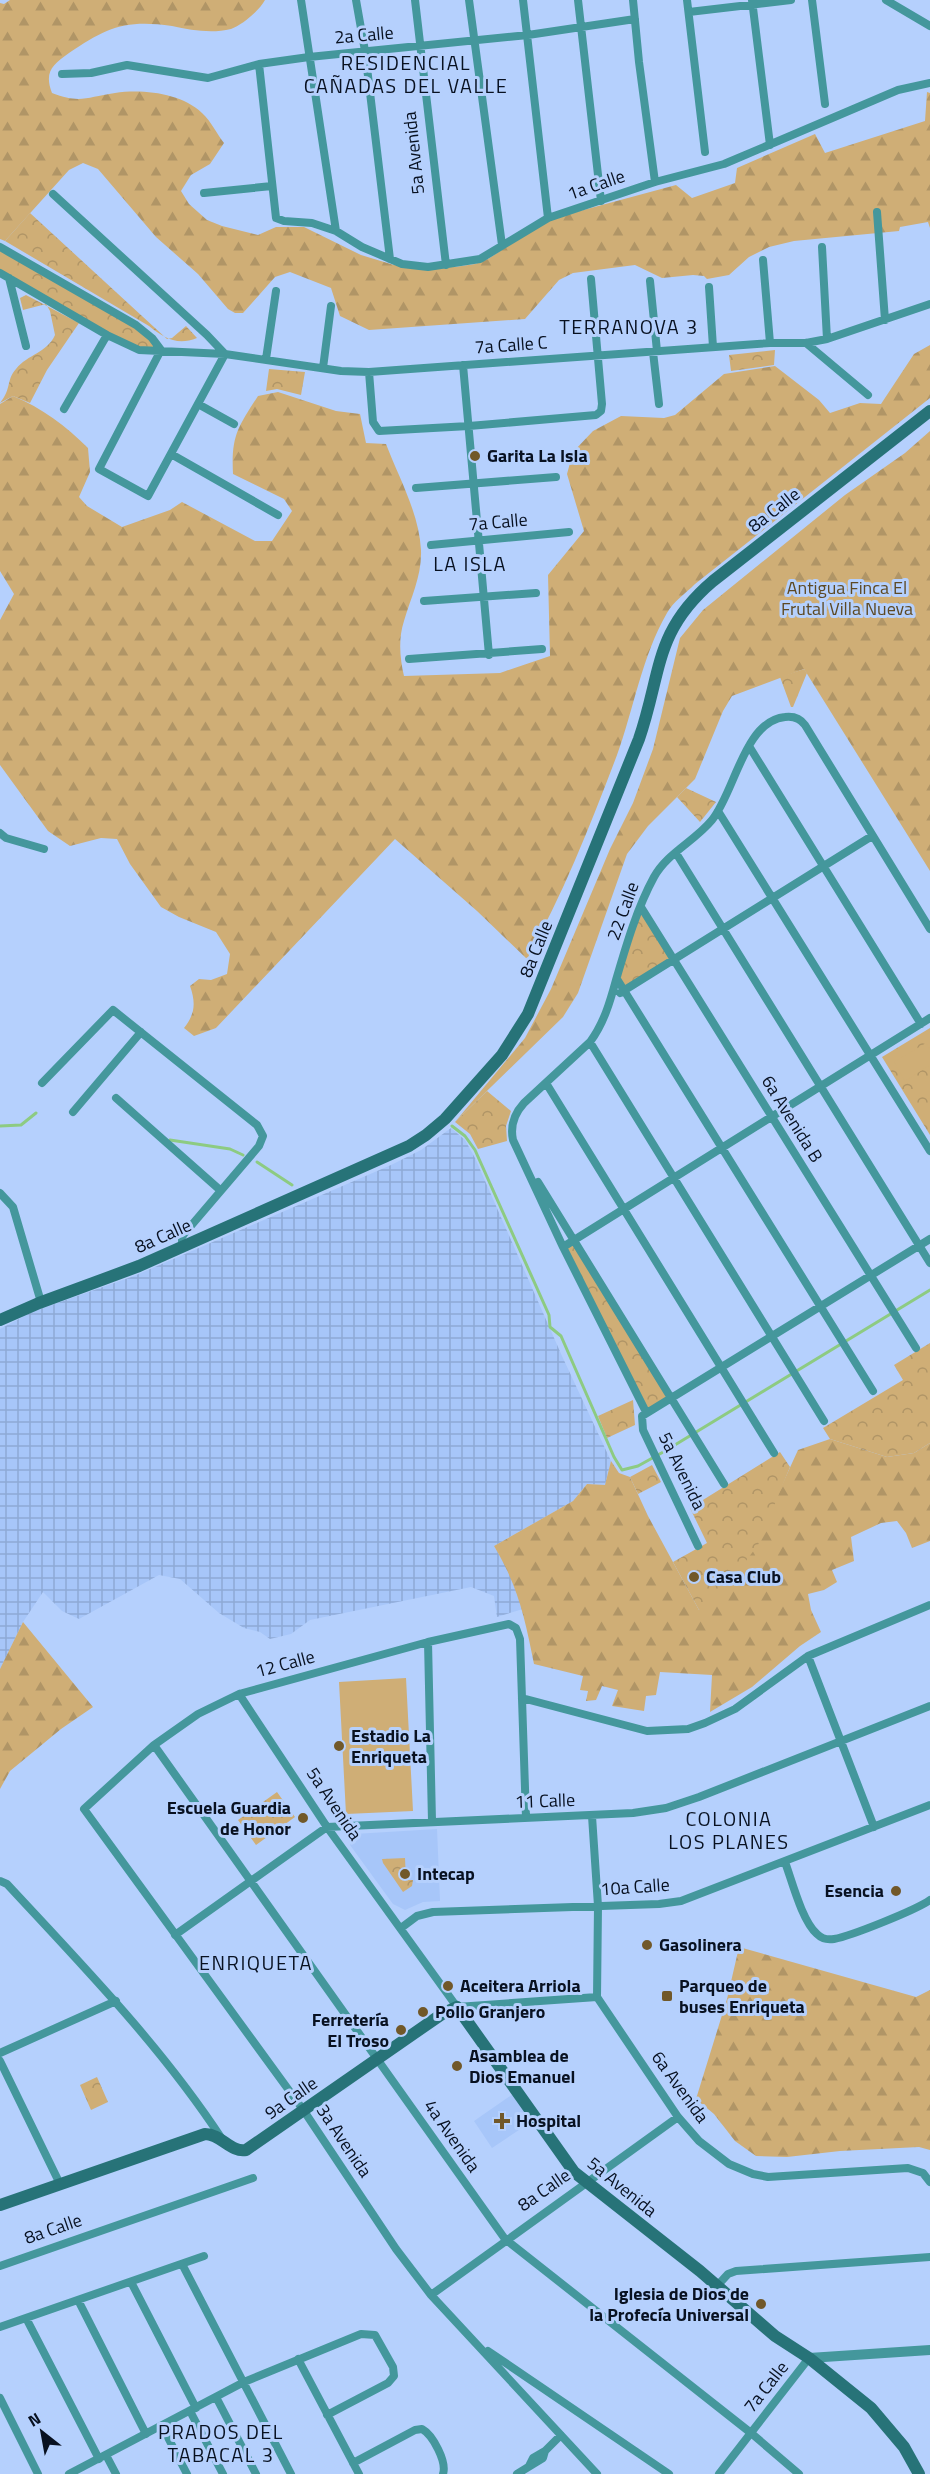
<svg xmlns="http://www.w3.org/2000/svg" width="930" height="2474" font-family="'Titillium Web',sans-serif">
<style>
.built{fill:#a7c6f9}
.industrial{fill:url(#industrial-grid)}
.forest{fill:url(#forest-firs)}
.park{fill:url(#park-crowns)}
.pitch{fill:#cfae76}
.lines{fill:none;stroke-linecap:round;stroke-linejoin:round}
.stream{stroke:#8dcb82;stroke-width:3}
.minor{stroke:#44979c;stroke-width:8}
.tertiary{stroke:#44979c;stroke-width:10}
.secondary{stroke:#277378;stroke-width:12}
.poi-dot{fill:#715829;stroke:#b5d0fd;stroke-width:2}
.labels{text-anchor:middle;stroke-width:6;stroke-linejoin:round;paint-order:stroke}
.street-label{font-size:18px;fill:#081121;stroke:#b5d0fd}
.poi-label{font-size:18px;font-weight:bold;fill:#081121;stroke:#b5d0fd;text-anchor:start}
.park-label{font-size:18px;fill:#5d4924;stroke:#b5d0fd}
.neighbourhood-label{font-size:20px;letter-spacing:1.5px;fill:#081121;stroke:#b5d0fd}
</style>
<defs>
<pattern id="industrial-grid" width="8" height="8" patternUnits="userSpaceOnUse" patternTransform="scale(1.5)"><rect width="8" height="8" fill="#a7c6f9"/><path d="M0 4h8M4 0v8" fill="none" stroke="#8ea9d5"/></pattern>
<pattern id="forest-firs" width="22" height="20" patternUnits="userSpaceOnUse" patternTransform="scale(1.5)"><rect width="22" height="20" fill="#cfae76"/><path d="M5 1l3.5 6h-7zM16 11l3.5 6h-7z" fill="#b09566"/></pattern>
<pattern id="park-crowns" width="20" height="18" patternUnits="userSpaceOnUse" patternTransform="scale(1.5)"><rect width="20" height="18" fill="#cfae76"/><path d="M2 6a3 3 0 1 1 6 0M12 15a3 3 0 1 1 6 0" fill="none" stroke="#b09566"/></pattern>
</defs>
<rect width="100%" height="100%" fill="#b5d0fd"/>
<path class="built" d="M437,1829L440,1901L423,1902L405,1910L393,1904L350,1845V1840L354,1834Z
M513,2094L531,2122L492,2148L474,2121Z"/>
<path class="industrial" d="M451,1128L465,1140L475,1158L562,1356L611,1461L605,1485L587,1484L573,1501L494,1546L510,1573L523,1609L497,1617L494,1596L471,1587L310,1620L291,1634L270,1639L260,1632L244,1628L219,1613L180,1579L159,1575L79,1619L62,1611L43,1592L23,1622L0,1669V1329L32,1312L134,1276L391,1165L421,1150Z"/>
<path class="forest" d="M10,0H265C259,11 242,25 231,29C211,34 191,30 172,26C125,19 106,28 69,53C52,65 44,72 52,93C80,104 87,97 115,93C143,89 181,93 202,113C211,121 217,134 224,143L210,164L191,175L181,191L189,204L207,220L222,226L258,235L276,227H304L361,255L394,265L455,267L475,264L488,259L543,223L576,212L676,185L692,198L735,183L737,168L815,134L825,153L925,121L927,92L930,93V228L928,222L900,227L899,231L794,241L769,247L749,257L729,275L707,279L704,276L693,275L662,278L635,265L573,273L559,280L525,319L369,330L340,316L331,288L290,272L275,277L243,313H235L228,309L198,274L156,237L98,169L83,163L69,170L5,241L0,239V3L4,4Z
M930,345V398L695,584C686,593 673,602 667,613C642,656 634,708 617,755C591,824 563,894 527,959L477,911L395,839L216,1028L194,1036L184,1028C195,1014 196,1003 190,986L199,979L211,980L227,974L230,954L216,932L179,917L161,907L130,864L117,839L101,838L70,846L48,831L0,765V620L14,594L0,571V404L13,396C42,408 66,426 88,448L90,472L79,497L87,506L122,527L170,510L182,502L255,541H272L292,511L284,499L233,474C231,436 238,427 258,396L278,392L336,411L360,414L366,443L386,444C399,478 419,513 421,550C422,576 411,597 404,621C398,639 400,659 404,676L500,673L550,656L548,575L584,531L567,474L573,452L593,431L621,416L664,418L675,415L724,374L775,366L819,400L830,413L860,403L881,404L914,354Z
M930,431V871L804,669L732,696L723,711L695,779L648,826L627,854L578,993L563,1017L455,1122L525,1038L551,989L610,849L633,803L653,749L680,638L703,610L845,495L905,453Z
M830,1439L887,1457L914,1453L930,1443V1541L912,1548L906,1533L897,1521L881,1523L851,1537L854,1561L832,1570L837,1582L824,1590L808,1594L811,1610L821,1632L800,1646L752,1687L710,1712L712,1675L660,1672L656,1695L646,1696L644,1711L612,1706L618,1690L602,1686L596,1700L586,1701L588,1691L580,1690L583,1676L534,1664C525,1618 518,1586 494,1546L573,1501L587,1484L605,1485L611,1461L619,1473L630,1477L648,1516L699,1610L782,1485L798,1450Z
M23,1622L93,1707L61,1729L10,1771L0,1789V1669Z
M739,1947L916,1997L930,1990V2150L919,2147L840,2151L787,2157L756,2156L735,2141L714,2114L696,2099L727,1999Z"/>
<path class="park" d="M30,213L167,339L172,338L186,326L197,338C177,346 164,338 149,326L5,241Z
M0,247L136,325L161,350H139L0,273Z
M26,295L79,323L47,370L30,403L13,396L0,403C12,388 6,380 16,369C28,354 47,353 55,335L50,311L46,304L23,310L20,298Z
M775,350L774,365L731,371L729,355Z
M269,369L305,372L301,395L277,389L266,391Z
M804,669L807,673L793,707H791L780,677Z
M686,788L716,802L700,822L677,797Z
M641,907L672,959L624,990L617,979Z
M930,1028V1135L882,1057Z
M487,1091L511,1111L506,1126L507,1141L478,1149L470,1134L455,1122Z
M574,1241L672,1397L646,1412L563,1248Z
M930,1343V1443L914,1453L887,1457L830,1439L823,1428L903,1380L894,1365Z
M633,1400L635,1425L607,1438L598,1416Z
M780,1452L790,1467L758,1545L713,1604L699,1610L673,1562L707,1543L690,1508Z
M652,1465L661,1482L638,1494L630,1477Z
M277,1792L295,1817L256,1845L238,1820Z
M405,1858L406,1880H413L412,1886L403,1892L383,1863L382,1859Z
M97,2077L108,2102L91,2110L80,2085Z"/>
<path class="pitch" d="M926,1043L930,1049V1065L905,1081L894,1062Z
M406,1678L413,1811L346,1814L339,1682Z"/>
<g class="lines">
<path class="stream" d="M0,1126L21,1125L36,1113
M452,1126L465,1136L475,1150L549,1315L550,1327L561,1336L614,1457L622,1470L638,1466L665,1451L930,1290
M170,1140L230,1149L243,1155
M257,1162L292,1185"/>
<path class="minor" d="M301,0L336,231
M356,0L365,51L390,259
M415,0L446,265
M469,0L502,245
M523,0L548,218
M578,0L601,201
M633,0L639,62L655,182
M687,0L705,152
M752,0L770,145
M812,0L825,104
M886,0L930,26
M689,12L791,0
M259,64L276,218L284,221L312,223L336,231L362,247L402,264L428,267L480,259L548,218L655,182L724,164L898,90L930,83
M62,74L91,73L127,65L208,78L259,64L309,57L528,35L635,19
M204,193L272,186
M53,194L207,335L225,354L148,496L99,469L161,350
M877,212L885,320
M0,247L136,325L152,338L161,350
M822,247L827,339
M763,260L770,343
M0,273L107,335L139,350L225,354L341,371L369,372L770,343H806L827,339L930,304
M9,278L26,346
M650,281L657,351
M709,287L713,347
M806,343L868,395
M653,352L659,404
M266,359L276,291
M463,365L489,655
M323,368L331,306
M369,372L373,422L379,431L469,426L596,415L601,411L602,404L591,279
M198,404L234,424
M64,409L107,335
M171,454L278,515
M416,488L556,477
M431,545L569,532
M424,601L536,593
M409,659L542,649
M749,746L921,1024
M718,811L930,1151
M0,833L6,838L44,849
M676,853L930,1263
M641,907L916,1348
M617,979L873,1391
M620,993L872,836
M590,1042L824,1421
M42,1083L113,1010L257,1125L263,1136L259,1146L184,1234L182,1237V1247
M546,1083L774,1453
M116,1098L220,1190
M73,1112L141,1032
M538,1182L724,1484
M0,1193L13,1207L41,1302
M563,1247L930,1018
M646,1412L563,1247L513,1140C510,1126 514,1114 524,1103L590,1042C604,1023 610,1002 616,980C626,946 637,908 654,877C667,853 695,841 712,820C735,792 744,721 785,717C793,716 800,718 805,725L930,929
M698,1546L643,1430L642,1416L930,1239
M428,1642L432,1821
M808,1656L874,1827
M239,1694L327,1827L457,2007L597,1997
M522,1698L647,1731L688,1729L705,1723L735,1709L808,1656L930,1605
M154,1745L505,2239L751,2433L799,2474
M592,1816L598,1906L597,1997L678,2117L699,2141L729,2164L753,2174L768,2177L908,2168L923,2173L930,2182
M526,1818L520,1639L516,1628L509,1624L428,1642L239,1694L198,1714L154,1745L84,1809L304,2111L396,2249L431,2295L597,2474
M785,1862C792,1881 802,1921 817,1934C822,1939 828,1940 834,1939C851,1936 916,1910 930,1900
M0,1881L7,1884C83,1966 161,2046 222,2139
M401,1928L417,1916L433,1912L659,1904L681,1901L930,1805
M175,1935L327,1827L633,1813L666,1808L699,1797L930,1706
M0,2053L116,2001
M0,2061L60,2184
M182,2264L291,2474
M0,2266L253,2178
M131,2282L196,2408
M717,2286L728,2274L736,2271L930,2257
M431,2295L678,2117
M78,2300L146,2434
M26,2318L99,2459
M0,2327L204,2256
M488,2351L669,2474
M298,2359L359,2474
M216,2397L256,2474
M0,2398L38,2474
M190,2411L223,2474
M162,2426L187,2474
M106,2455L116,2474
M353,2463L415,2430L422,2429C433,2435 447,2462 443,2474
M529,2466L533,2458L545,2451
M69,2474L244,2382L361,2334L375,2335L393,2367L394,2376L388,2383L327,2415
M517,2474L543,2458L545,2451L561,2435
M719,2474L809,2358"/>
<path class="tertiary" d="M809,2358L930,2350"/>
<path class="secondary" d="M0,1320L39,1303L139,1266L409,1146L426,1135L445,1119L502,1055L528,1014L639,739C662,673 653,632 713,581L930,411
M0,2205L205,2134C221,2134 231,2153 246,2150L442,2014L457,2007L574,2172L700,2271L775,2336L809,2358L871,2408L904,2447L919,2474"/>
</g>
<g class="poi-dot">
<circle cx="475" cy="456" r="6"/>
<circle cx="694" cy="1577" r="6"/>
<circle cx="339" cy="1746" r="6"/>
<circle cx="303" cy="1818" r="6"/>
<circle cx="405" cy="1874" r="6"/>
<circle cx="896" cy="1891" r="6"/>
<circle cx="647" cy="1945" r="6"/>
<circle cx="448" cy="1986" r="6"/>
<rect x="661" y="1990" width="12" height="12" rx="3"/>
<circle cx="423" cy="2012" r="6"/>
<circle cx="401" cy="2030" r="6"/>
<circle cx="457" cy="2066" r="6"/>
<path d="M499 2112h6v6h6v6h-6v6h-6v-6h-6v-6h6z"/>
<circle cx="761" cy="2304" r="6"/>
</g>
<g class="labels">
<g class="street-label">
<text transform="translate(364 35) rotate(-5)" y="6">2a Calle</text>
<text transform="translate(414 153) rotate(-96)" y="6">5a Avenida</text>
<text transform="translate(596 185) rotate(-19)" y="6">1a Calle</text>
<text transform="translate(511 345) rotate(-4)" y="6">7a Calle C</text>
<text transform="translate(774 510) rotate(-38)" y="6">8a Calle</text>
<text transform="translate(498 522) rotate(-5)" y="6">7a Calle</text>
<text transform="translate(623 911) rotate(-70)" y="6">22 Calle</text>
<text transform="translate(536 949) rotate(-68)" y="6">8a Calle</text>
<text transform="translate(792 1119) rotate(58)" y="6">6a Avenida B</text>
<text transform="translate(163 1236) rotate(-24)" y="6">8a Calle</text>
<text transform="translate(682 1471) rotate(64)" y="6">5a Avenida</text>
<text transform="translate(285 1664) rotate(-15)" y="6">12 Calle</text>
<text transform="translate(545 1801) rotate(-2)" y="6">11 Calle</text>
<text transform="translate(334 1804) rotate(56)" y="6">5a Avenida</text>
<text transform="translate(635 1887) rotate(-4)" y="6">10a Calle</text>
<text transform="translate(680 2087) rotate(54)" y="6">6a Avenida</text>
<text transform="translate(291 2098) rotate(-35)" y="6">9a Calle</text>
<text transform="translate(452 2136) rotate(55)" y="6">4a Avenida</text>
<text transform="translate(344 2141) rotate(56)" y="6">3a Avenida</text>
<text transform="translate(622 2187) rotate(39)" y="6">5a Avenida</text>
<text transform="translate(544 2190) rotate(-35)" y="6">8a Calle</text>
<text transform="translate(53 2229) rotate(-19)" y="6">8a Calle</text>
<text transform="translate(766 2387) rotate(-52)" y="6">7a Calle</text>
</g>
<g class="poi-label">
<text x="487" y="462">Garita La Isla</text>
<text x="706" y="1583">Casa Club</text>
<text x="351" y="1742">Estadio La<tspan x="351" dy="21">Enriqueta</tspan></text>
<text x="291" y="1814" text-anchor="end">Escuela Guardia<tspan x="291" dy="21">de Honor</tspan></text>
<text x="417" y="1880">Intecap</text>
<text x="884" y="1897" text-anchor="end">Esencia</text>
<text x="659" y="1951">Gasolinera</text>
<text x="460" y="1992">Aceitera Arriola</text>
<text x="679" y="1992">Parqueo de<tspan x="679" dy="21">buses Enriqueta</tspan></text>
<text x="435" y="2018">Pollo Granjero</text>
<text x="389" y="2026" text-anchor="end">Ferretería<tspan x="389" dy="21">El Troso</tspan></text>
<text x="469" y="2062">Asamblea de<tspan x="469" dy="21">Dios Emanuel</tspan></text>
<text x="516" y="2127">Hospital</text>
<text x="749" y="2300" text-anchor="end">Iglesia de Dios de<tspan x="749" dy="21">la Profecía Universal</tspan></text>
</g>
<g class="park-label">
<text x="847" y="594">Antigua Finca El<tspan x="847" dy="21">Frutal Villa Nueva</tspan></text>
</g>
<g class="neighbourhood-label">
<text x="406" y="70">RESIDENCIAL<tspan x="406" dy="23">CAÑADAS DEL VALLE</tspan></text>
<text x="629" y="334">TERRANOVA 3</text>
<text x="470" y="571">LA ISLA</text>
<text x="729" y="1826">COLONIA<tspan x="729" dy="23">LOS PLANES</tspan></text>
<text x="256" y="1970">ENRIQUETA</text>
<text x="221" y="2439">PRADOS DEL<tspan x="221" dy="23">TABACAL 3</tspan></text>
</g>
</g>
<g transform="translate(42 2432) rotate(329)" stroke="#b5d0fd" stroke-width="4.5" paint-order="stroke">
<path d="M0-4.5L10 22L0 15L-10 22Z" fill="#081121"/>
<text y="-9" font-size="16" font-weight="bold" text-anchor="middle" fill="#081121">N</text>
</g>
</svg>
